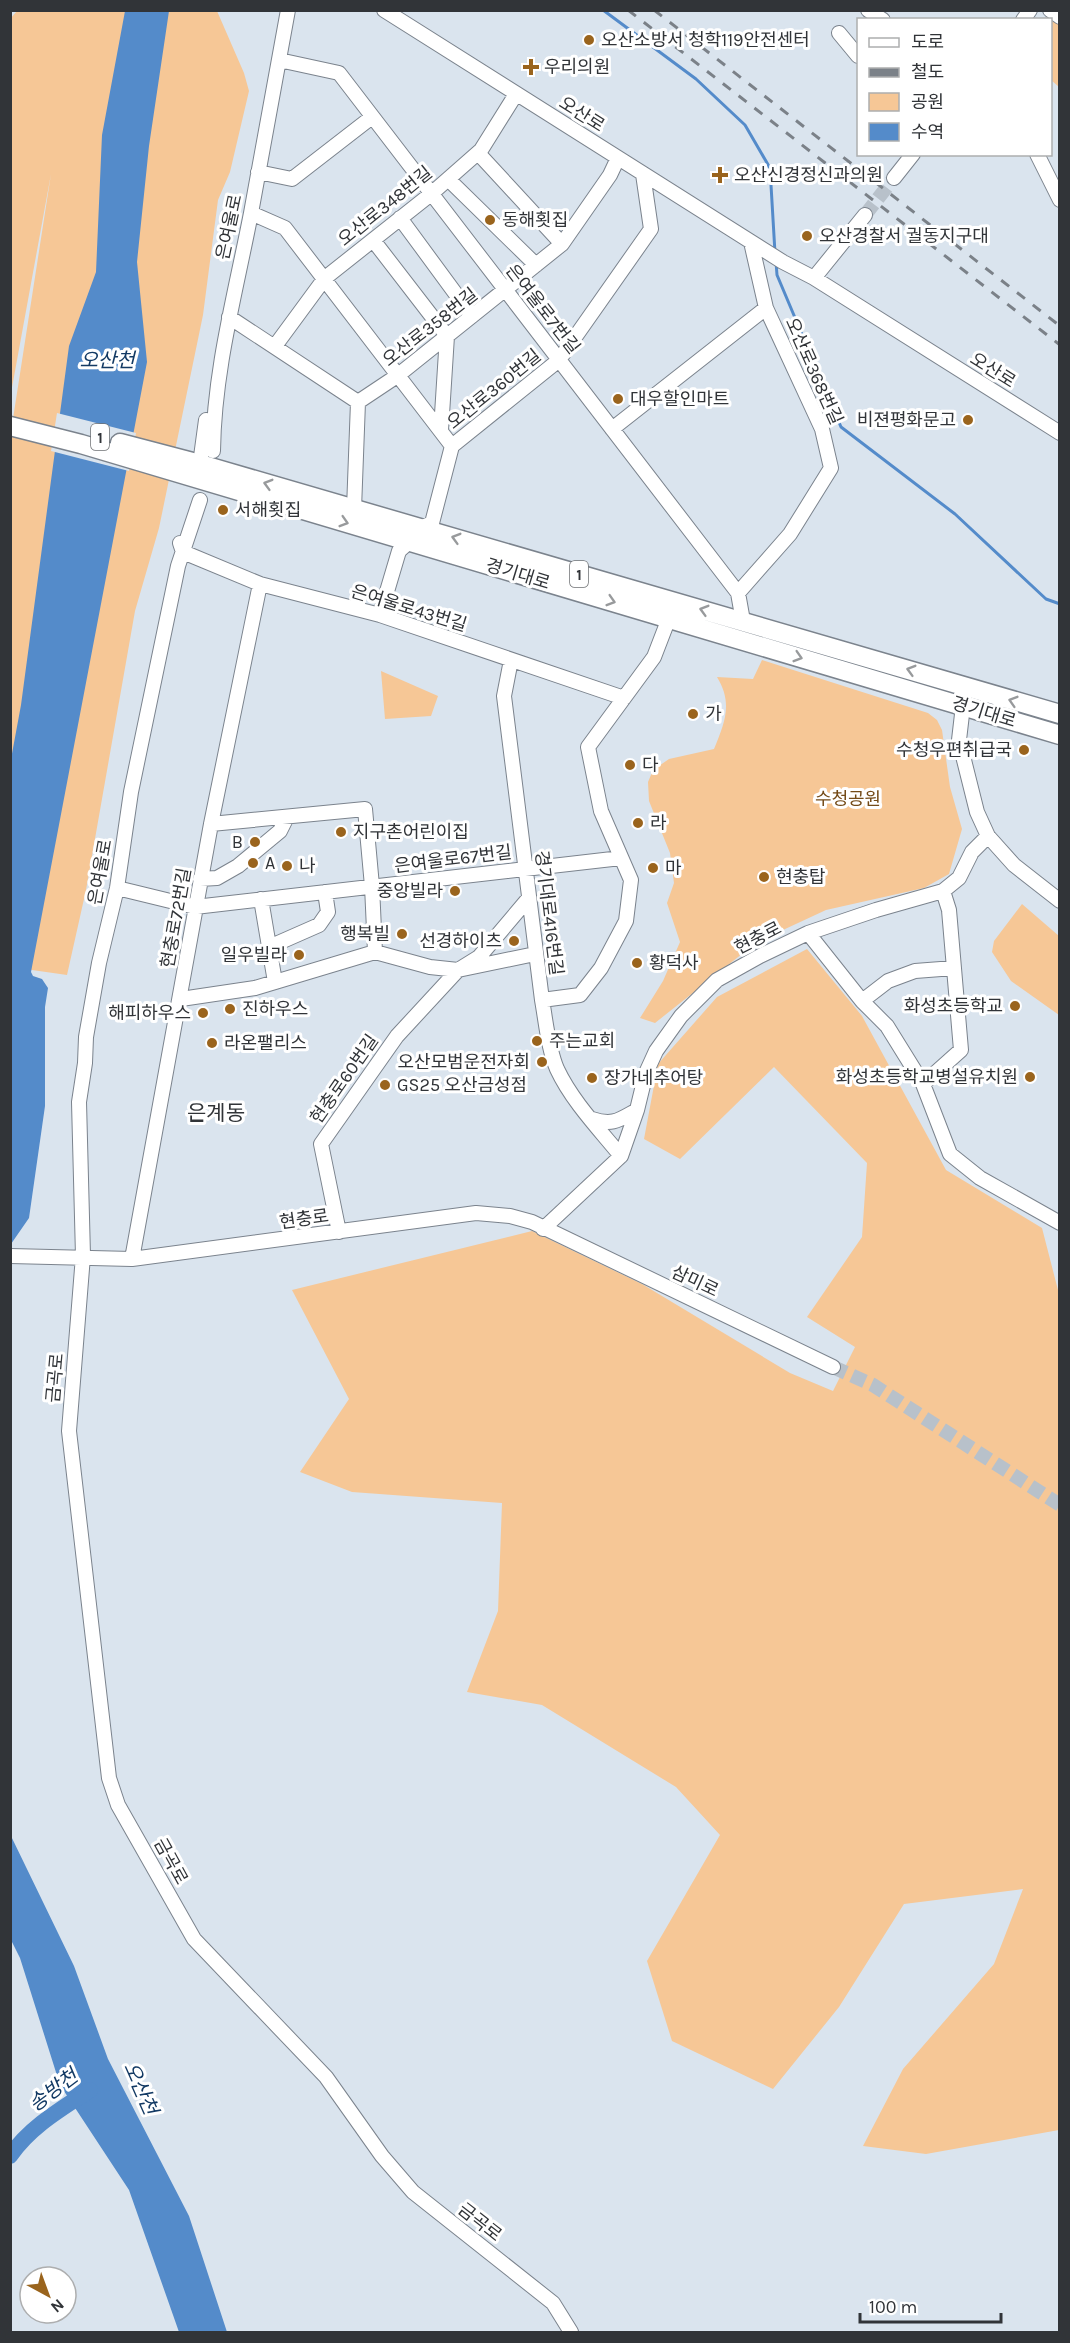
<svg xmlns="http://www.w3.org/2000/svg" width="1070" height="2343" font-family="Karla,'Noto Sans KR',sans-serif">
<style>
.green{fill:#f6c796}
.water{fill:#548bca}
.pier{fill:#dae4ee}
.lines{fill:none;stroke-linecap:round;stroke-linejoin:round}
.stream{stroke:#548bca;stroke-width:3}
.river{stroke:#548bca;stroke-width:16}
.minor-tunnel{stroke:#b8c1ca;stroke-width:14;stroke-dasharray:14 7;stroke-linecap:butt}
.minor-casing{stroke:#7b838d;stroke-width:16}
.major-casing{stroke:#7b838d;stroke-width:21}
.minor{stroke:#fff;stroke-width:14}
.major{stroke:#fff;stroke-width:18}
.rail{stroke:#7b8188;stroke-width:3;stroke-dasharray:10 10;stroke-linecap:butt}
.oneway{stroke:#989a9c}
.poi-dot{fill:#9a641d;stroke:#fff;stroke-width:2}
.labels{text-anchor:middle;stroke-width:6;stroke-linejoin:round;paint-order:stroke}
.shield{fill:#fff;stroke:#6f7174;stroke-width:1.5}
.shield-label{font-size:16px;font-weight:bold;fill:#313438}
.poi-label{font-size:18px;fill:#313438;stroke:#fff;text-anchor:start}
.street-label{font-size:18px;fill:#313438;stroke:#fff}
.park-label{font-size:18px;fill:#744b18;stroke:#fff}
.water-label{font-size:20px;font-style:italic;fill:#133a64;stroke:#fff}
.quarter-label{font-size:21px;fill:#313438;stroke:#fff}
</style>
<rect width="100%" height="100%" fill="#dae4ee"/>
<path class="green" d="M17,11H217L244,73L249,91L230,172L218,200L203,315L159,528L135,611L86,890L67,975L11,967L10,438L51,174L11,393L10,19Z
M1050,17L1059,25V87L1051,80L1050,20H1035Z
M762,660L928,713L937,720L942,730L950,787L962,829L949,874L924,888L826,910L757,942L655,1023L640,1018L663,981L680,942L667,903L674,883L670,853L649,801L648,782L653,770L669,759L714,749C725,722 733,703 717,677L753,679Z
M381,671L438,696L431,716L385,719Z
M1022,904L1059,936V1015L1011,981L992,952L994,941Z
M807,949L862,1016L946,1170L1042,1228L1059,1294V2130L926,2154L863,2146L903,2069L994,1964L1023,1889L904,1904L839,2007L773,2089L672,2041L647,1961L720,1835L676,1787L542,1705L467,1692L498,1611L502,1503L352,1492L300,1472L349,1399L292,1290L532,1231L642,1284L790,1373L833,1391L855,1347L807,1317L862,1237L867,1163L774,1067L680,1159L644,1139L658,1064L717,997Z"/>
<path class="water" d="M125,11H169L149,146L137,262L147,362L31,972L33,976L42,979L48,988L45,1007V1106L29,1218L11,1244V759L21,705L69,346L96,272L102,135Z
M10,1834L74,1966L108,2059L189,2216L227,2332H179L129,2190L60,2085L20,1958L11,1940Z"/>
<path class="pier" d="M57,413L136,433L129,471L51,451Z"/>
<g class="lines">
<path class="stream" d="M603,10L696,79L745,125L770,168L775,253
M776,262L777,275L841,427L955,514L1046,599L1060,604"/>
<path class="river" d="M10,2156C30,2127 61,2109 90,2090"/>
<path class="minor-tunnel" d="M865,215L894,178
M833,1367L873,1385L1060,1505"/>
<g class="minor-casing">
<path id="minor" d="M384,10L783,262L814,278L1060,433
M868,10L883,20
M1050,10L1060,17
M1023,20L1030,10
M839,33L858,56
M279,60L339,73L738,593L743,621
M478,153L562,244
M1037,154L1060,200
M258,172L292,179L372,117
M894,178L913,154
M448,179L536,265
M251,213L285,228L452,446
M400,218L472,316
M373,240L447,336L441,430
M814,278L865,215
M229,317L358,402L397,376L562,244L610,175L618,158
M275,346L325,278L431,194L481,150L516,94
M612,429L766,308
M213,451C214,370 236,291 251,213C264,145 275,78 288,10
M200,464L206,420
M200,500L178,566L131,792L117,888L99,963L86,1037L85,1063L79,1102L83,1256L69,1431L109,1778L118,1805L194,1939L326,2077L382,2156L413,2192L553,2303L571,2332
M354,509L358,402
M180,543L183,552L260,584L380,615L624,698
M738,593L790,534L831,468L822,429L766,308L751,242
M380,615L399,551L410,541L420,528L432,523L452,446L559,360L651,229L643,174
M511,660L504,696L542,1000L580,995L601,968L626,921L631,880L601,811L588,747L654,657L669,618
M964,697L959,740L977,812L988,836L1014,865L1060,901
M211,824L365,809L372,886L375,952
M200,879L217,878L238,866L280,831L287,817
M117,888L195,907L621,858
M261,899L275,982
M808,933L862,1001L887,1026L923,1084L950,1154L980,1178L1060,1223
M269,947L319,925L328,912L325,892
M181,999L255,988L375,952L430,967L458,970L479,957L528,899
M542,1000C546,1022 548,1048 557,1069C572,1101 599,1129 621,1156
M862,1001L888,981L915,971L954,968
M923,1084L961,1050L949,910L943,891
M592,1119C613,1126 619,1120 637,1110
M543,1229L621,1156L637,1110L646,1073L656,1051L681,1016L717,980L760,956L808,933L876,910L943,891L959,878L972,852L988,836
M339,1232L321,1144L397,1036L458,970L535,954
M10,1256L132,1259L476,1213L510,1216L532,1222L833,1367
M132,1259L211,824L260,584"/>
</g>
<g class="major-casing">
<path id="major" d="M10,426L81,444L1060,735
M120,443L200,464L1060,714"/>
</g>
<use href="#minor" class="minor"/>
<use href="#major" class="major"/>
<path class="rail" d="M628,10L1060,345
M654,10L1060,326"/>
</g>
<defs><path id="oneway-chevron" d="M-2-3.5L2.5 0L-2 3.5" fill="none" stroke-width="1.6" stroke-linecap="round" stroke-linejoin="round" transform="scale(1.5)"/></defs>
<g class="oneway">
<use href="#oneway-chevron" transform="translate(268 484) rotate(-164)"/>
<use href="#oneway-chevron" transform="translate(344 522) rotate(17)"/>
<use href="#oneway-chevron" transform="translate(456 538) rotate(-164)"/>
<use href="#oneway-chevron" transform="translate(611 601) rotate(17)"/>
<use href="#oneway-chevron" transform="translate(704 610) rotate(-164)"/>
<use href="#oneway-chevron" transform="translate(798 657) rotate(17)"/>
<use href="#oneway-chevron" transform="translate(911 670) rotate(-164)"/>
<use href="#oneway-chevron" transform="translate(1013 701) rotate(-163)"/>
</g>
<g class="poi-dot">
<circle cx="589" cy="40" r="6"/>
<path d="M528 58h6v6h6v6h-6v6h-6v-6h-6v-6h6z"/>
<path d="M717 166h6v6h6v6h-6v6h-6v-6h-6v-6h6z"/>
<circle cx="490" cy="220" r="6"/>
<circle cx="807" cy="236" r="6"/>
<circle cx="618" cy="399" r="6"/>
<circle cx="968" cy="420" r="6"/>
<circle cx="223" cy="510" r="6"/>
<circle cx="693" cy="714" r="6"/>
<circle cx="1024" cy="750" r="6"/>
<circle cx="630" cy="765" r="6"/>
<circle cx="638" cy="823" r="6"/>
<circle cx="341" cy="832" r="6"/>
<circle cx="255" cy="842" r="6"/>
<circle cx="253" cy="863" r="6"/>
<circle cx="287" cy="866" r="6"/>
<circle cx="653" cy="868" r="6"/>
<circle cx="764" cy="877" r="6"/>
<circle cx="455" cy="891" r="6"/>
<circle cx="402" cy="934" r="6"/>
<circle cx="514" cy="941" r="6"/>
<circle cx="299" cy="955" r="6"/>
<circle cx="637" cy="963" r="6"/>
<circle cx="1015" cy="1006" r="6"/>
<circle cx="230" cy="1009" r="6"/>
<circle cx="203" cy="1013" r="6"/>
<circle cx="537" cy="1041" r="6"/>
<circle cx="212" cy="1043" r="6"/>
<circle cx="542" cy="1062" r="6"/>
<circle cx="1030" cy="1077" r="6"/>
<circle cx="592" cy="1078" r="6"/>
<circle cx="385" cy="1085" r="6"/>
</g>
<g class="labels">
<g class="shield">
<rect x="91" y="424" width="18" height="26" rx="4.5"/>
<rect x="570" y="561" width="18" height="26" rx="4.5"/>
</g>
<g class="shield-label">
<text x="100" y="443">1</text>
<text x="579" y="580">1</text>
</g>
<g class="poi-label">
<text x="601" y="46">오산소방서 청학119안전센터</text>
<text x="544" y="73">우리의원</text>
<text x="734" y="181">오산신경정신과의원</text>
<text x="502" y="226">동해횟집</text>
<text x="819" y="242">오산경찰서 궐동지구대</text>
<text x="630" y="405">대우할인마트</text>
<text x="956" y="426" text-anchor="end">비젼평화문고</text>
<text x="235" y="516">서해횟집</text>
<text x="705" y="720">가</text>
<text x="1012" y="756" text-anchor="end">수청우편취급국</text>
<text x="642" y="771">다</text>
<text x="650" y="829">라</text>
<text x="353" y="838">지구촌어린이집</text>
<text x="243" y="848" text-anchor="end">B</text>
<text x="265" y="869">A</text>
<text x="299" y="872">나</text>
<text x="665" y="874">마</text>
<text x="776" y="883">현충탑</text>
<text x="443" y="897" text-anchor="end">중앙빌라</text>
<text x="390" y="940" text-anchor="end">행복빌</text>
<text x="502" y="947" text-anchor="end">선경하이츠</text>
<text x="287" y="961" text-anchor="end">일우빌라</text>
<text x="649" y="969">황덕사</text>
<text x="1003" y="1012" text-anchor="end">화성초등학교</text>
<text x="242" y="1015">진하우스</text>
<text x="191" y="1019" text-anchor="end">해피하우스</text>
<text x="549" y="1047">주는교회</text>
<text x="224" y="1049">라온팰리스</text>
<text x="530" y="1068" text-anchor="end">오산모범운전자회</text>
<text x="1018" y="1083" text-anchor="end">화성초등학교병설유치원</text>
<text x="604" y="1084">장가네추어탕</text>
<text x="397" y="1091">GS25 오산금성점</text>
</g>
<g class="street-label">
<text transform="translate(582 114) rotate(32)" y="6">오산로</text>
<text transform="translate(385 206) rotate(-39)" y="6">오산로348번길</text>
<text transform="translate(229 227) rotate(-78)" y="6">은여울로</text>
<text transform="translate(543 309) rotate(52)" y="6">은여울로7번길</text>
<text transform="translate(430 327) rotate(-38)" y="6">오산로358번길</text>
<text transform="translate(993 370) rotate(32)" y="6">오산로</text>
<text transform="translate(814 371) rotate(66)" y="6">오산로368번길</text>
<text transform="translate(494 389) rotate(-39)" y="6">오산로360번길</text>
<text transform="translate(518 574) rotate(17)" y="6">경기대로</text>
<text transform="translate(409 608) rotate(17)" y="6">은여울로43번길</text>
<text transform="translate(984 712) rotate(17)" y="6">경기대로</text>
<text transform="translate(453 859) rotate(-7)" y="6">은여울로67번길</text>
<text transform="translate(100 872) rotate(-80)" y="6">은여울로</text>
<text transform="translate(549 913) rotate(83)" y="6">경기대로416번길</text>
<text transform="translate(176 918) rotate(-80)" y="6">현충로72번길</text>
<text transform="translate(758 938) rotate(-27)" y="6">현충로</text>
<text transform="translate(344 1079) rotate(-55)" y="6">현충로60번길</text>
<text transform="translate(304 1219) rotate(-8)" y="6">현충로</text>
<text transform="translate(695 1281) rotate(25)" y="6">삼미로</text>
<text transform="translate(55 1378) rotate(-85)" y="6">금곡로</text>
<text transform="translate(171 1861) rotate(61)" y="6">금곡로</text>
<text transform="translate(480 2222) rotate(38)" y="6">금곡로</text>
</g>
<g class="park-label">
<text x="848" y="805">수청공원</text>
</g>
<g class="water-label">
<text x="107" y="367">오산천</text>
<text transform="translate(141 2088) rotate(66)" y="7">오산천</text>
<text transform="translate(53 2090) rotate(-37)" y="7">송방천</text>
</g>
<g class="quarter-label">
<text x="216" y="1120">은계동</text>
</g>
</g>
<rect width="1070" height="2343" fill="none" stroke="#313438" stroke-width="24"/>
<rect x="857" y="18" width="195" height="138" fill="#ffffff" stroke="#adaeaf" stroke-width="1.5"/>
<rect x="869" y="38" width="30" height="9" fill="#ffffff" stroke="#adaeaf" stroke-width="1.5"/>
<text x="911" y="48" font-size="18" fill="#313438">도로</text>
<rect x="869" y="68" width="30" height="9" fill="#7b8188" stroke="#adaeaf" stroke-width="1.5"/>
<text x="911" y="78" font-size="18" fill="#313438">철도</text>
<rect x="869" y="93" width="30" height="18" fill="#f6c796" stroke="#adaeaf" stroke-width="1.5"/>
<text x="911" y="108" font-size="18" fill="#313438">공원</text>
<rect x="869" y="123" width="30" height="18" fill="#548bca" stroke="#adaeaf" stroke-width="1.5"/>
<text x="911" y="138" font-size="18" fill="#313438">수역</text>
<g transform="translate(48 2295) rotate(139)"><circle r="28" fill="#ffffff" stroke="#adaeaf" stroke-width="1.5"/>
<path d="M0-4.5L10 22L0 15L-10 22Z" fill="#9a641d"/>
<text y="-9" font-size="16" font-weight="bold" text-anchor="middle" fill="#313438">N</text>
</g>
<path d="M860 2313v9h141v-9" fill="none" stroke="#313438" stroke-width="3"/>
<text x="869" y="2313" font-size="18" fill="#313438" stroke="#ffffff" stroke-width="4.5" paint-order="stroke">100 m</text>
</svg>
